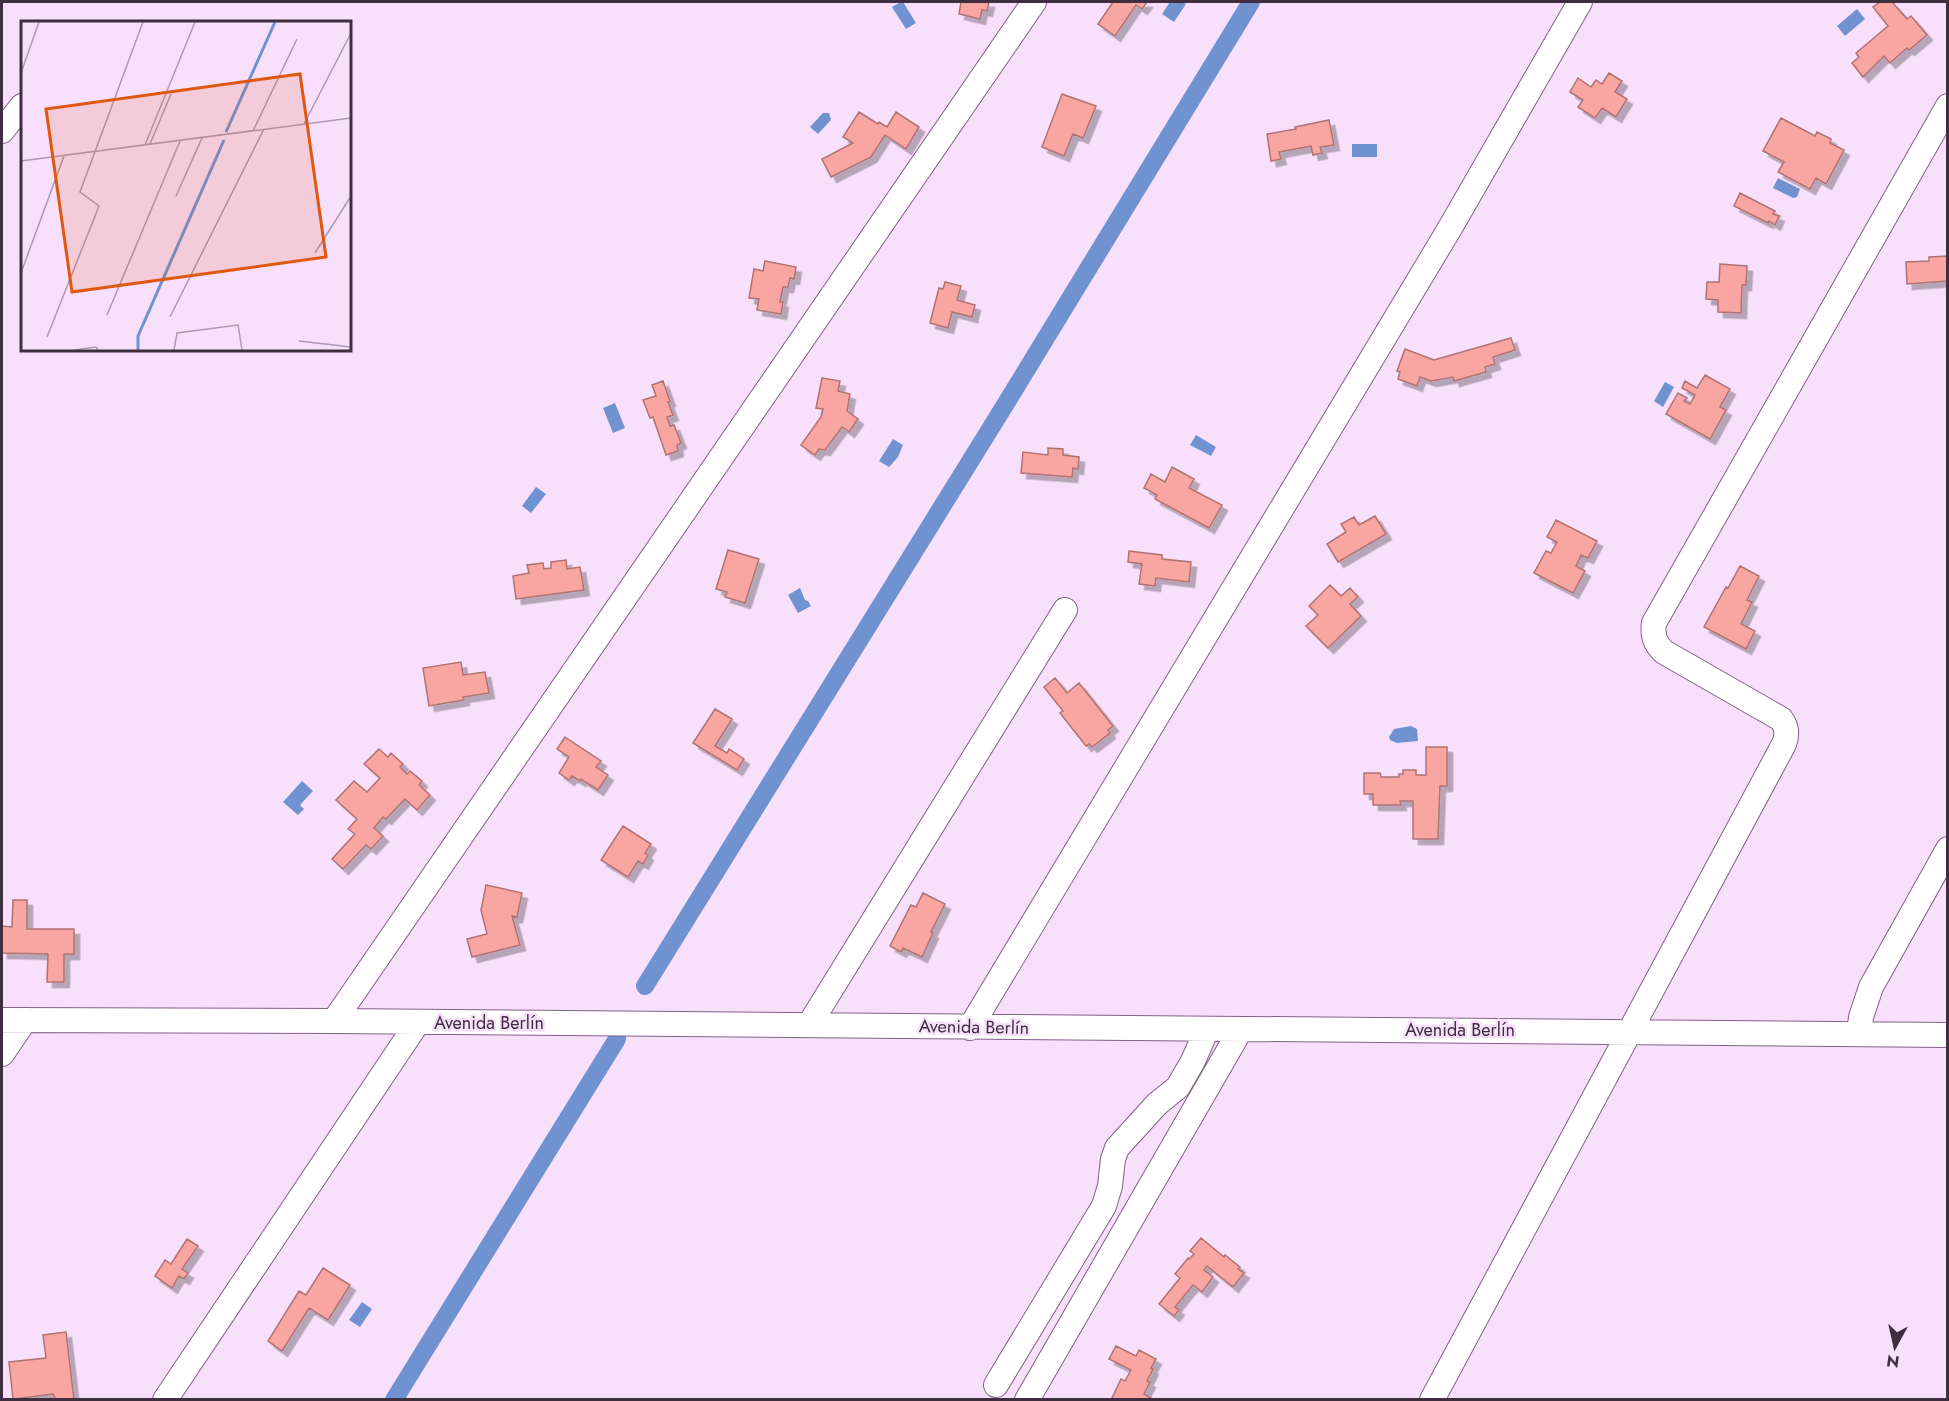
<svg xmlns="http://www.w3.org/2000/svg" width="1949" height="1401" font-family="Jost,sans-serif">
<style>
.water{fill:#7092d0}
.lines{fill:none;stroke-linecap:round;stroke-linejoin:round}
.canal{stroke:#7092d0;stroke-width:18}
.building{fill:#f9a5a2;stroke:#af7371;stroke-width:1.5;filter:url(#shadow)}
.minor-casing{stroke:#835f89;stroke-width:26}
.minor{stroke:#fff;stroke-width:24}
.labels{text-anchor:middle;stroke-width:5;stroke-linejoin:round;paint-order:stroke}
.street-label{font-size:18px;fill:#3e2e40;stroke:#f8e0fc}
.inset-river{fill:none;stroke:#7092d0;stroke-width:3}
.inset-road{fill:none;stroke:#ae99b1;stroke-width:1.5}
.view{fill:#e0570f;fill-opacity:0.15;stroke:#e0570f;stroke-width:3}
.inset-edge{fill:none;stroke:#3e2e40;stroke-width:3}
</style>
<defs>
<filter id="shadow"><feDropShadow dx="5.5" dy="5.5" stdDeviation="0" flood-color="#0004"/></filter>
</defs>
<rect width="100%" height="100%" fill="#f8e0fc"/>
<path class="water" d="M901,2H903L916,23L906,29L892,7Z
M1170,2H1182L1186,4L1174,22L1162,14Z
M1857,9L1865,19L1845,36L1837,26Z
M823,113H829L831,120L818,134L810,127Z
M1352,144H1377V157H1352Z
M1778,178L1800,189L1797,197L1793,198L1773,188Z
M1665,382L1674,387L1663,407L1654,401Z
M615,403L625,428L613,433L603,408Z
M1196,435L1216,447L1211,456L1190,445Z
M893,439L903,445L898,457L889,467L879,461Z
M536,487L546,494L531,513L522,506Z
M800,588L805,600L808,601L811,606L798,613L788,595Z
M1411,726L1417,729L1418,741L1397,743L1390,740L1389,737L1394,729Z
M302,781L313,791L300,805L304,809L298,815L283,802Z
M362,1302L372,1309L360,1327L349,1320Z"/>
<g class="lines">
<path class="canal" d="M645,986L1005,405L1251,2
M394,1400L617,1039"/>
</g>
<path class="building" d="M961,2H989L987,11L982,10L980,19L959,14Z
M1113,2H1147L1142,9L1136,5L1115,36L1098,24Z
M1880,2H1892L1907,19L1911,16L1927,35L1909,50L1907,48L1890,63L1884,56L1863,77L1852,63L1859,57L1856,53L1888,26L1873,7Z
M1609,73L1622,81L1615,92L1627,99L1616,117L1602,108L1595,118L1578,107L1583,100L1570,92L1578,78L1591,87L1596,80L1602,84Z
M1062,94L1096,106L1083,138L1073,134L1064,156L1042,147Z
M859,112L878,124L879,122L887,127L896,112L919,127L906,149L885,135L871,157L831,177L822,159L853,143L843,137Z
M1781,118L1815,136L1817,132L1831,139L1830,143L1844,150L1826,184L1816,178L1810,189L1778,172L1784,162L1763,151Z
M1329,120L1334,145L1320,147L1322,153L1313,155L1311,146L1279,152L1281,159L1271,161L1267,134L1296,129L1295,127Z
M1740,193L1775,211L1773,214L1779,216L1775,225L1769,221L1768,223L1734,206Z
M1947,256L1948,281L1907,284L1906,262L1929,261V257Z
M765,261L796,267L794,279L790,278L788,287H783L780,302H783L781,314L757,310L759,299L749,298L754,269L763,271Z
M1720,264L1747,266L1746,285H1742L1741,313L1718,312V300L1706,299L1707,282H1719Z
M945,282L961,286L957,300L975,305L972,317L952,312L948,328L930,323L939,288L943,289Z
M1511,338L1515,350L1493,357L1495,364L1485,367L1486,372L1454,381L1453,377L1431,381L1420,377L1417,386L1398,379L1400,372L1397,371L1405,349L1434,360Z
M1705,375L1730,389L1720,407L1726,410L1710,439L1666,414L1678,393L1687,398L1684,401L1690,404L1695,395L1682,388L1685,381L1697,388Z
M822,378L840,381L838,391L850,394L847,411L858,419L849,432L842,427L825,450L819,449L815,455L801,445L821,417L823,409L816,408Z
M663,381L670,401L668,402L673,415L667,417L670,426L674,425L681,443L677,445L678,451L666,455L653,417L650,418L643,400L656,396L652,385Z
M1048,448L1063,449V455L1079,457L1078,469L1073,468L1072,477L1021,473L1023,452L1048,455Z
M1172,467L1194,479L1189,488L1222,505L1209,528L1155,499L1157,495L1144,488L1151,474L1165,482Z
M1375,516L1386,534L1338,562L1327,544L1346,532L1341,524L1354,517L1359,525Z
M1556,520L1597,541L1588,558L1581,555L1576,566L1585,571L1573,593L1534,573L1546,551L1551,553L1557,542L1547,537Z
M728,550L759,559L745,603L725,597L727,592L716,589Z
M1129,551L1162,555V559L1191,562L1189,582L1156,578L1155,586L1139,584L1142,564L1128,562Z
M566,560L567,569L580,567L584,590L516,599L513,576L529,573L527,565L543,563L544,569L551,568V562Z
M1740,566L1759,576L1747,600L1752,602L1741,624L1755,631L1746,649L1704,627L1726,587L1728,588Z
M1330,585L1341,596L1350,588L1358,597L1350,604L1361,616L1328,648L1306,626L1318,615L1309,606Z
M461,662L463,675L485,672L489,693L463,697L464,700L429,706L423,668Z
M1055,678L1067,693L1079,683L1113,726L1108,730L1110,733L1092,747L1089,744L1086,746L1060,713L1063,711L1044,687Z
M715,709L732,719L715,746L727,753L729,749L744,759L737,770L693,743Z
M565,737L601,761L596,767L608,775L598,790L581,779L580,781L572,776L569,780L559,773L569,757L557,749Z
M1426,747H1447V786H1440L1438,839H1413V801H1400L1401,805H1373V794H1364V773H1380L1381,777H1399V774H1403V770H1416V775H1426Z
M379,749L388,757L391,753L403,764L400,767L407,774L410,771L422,781L419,785L430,795L417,810L405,799L386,819L383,817L374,828L383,836L371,849L366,845L343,869L332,859L355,834L348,829L357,819L336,800L354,781L367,792L380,778L364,764Z
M623,826L651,844L645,853L648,855L643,864L638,861L628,877L601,860Z
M486,885L522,893L517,917L512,916L520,945L472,957L467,939L487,934L481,910Z
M923,893L945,904L931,932L933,933L922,957L903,948L901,952L890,946L911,905L916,907Z
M13,900H27V929H74V954H64V982H47L48,954L2,953V926L12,927Z
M1201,1238L1224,1257L1225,1255L1240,1267L1238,1269L1244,1273L1233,1287L1207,1266L1204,1270L1213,1277L1202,1292L1193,1285L1175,1307L1179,1310L1174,1316L1159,1304L1180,1278L1175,1274L1188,1258L1189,1259L1194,1254L1190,1251Z
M187,1239L198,1246L182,1269L188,1273L184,1279L179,1276L172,1288L155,1276L165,1260L171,1264Z
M323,1268L350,1285L328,1320L309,1308L282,1351L268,1341L299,1291L306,1295Z
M66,1332L74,1400H56L53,1394L13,1399L9,1362L46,1358L43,1335Z
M1116,1346L1136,1356L1139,1350L1156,1359L1151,1368L1153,1369L1147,1381L1150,1382L1144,1394L1154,1400H1111L1121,1379L1125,1381L1131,1370L1109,1359Z"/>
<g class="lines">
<g class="minor-casing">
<path id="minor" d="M2,131L22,106
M2,1020L334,1021L1948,1035
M334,1021L1034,2
M809,1025L1065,610
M970,1028L1450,228L1580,2
M1859,1034L1861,1017L1871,987L1948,849
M2,1054L25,1020
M996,1385L1104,1206L1110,1186L1113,1159L1117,1148L1157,1104L1178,1087L1193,1061L1207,1029
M165,1400L418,1022
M1027,1400L1241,1029
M1432,1400L1784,744C1788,734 1787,727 1781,719L1664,652C1655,644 1652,635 1654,623L1948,106"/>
</g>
<use href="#minor" class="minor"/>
</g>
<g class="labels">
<g class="street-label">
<text x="489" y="1029">Avenida Berlín</text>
<text transform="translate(974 1027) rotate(1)" y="6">Avenida Berlín</text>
<text x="1460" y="1036">Avenida Berlín</text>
</g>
</g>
<g transform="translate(21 21)">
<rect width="330" height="330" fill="#f8e0fc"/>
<path class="inset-river" d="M205,111L254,1M117,329V315L203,119"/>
<path class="inset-road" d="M0,52L18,1M283,103L330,12M232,110L276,18M129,123L150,73M124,124L174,1M0,140L330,97M155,175L181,117M294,232L330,175M0,252L43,135M86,294L159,120M149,296L243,108M26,316L78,185L59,171L122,1M278,320L330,326M54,329L75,326L77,329M153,329L156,312L217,304L221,329"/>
<path class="view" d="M279,53L305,236L51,271L25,88Z"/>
<rect width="330" height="330" class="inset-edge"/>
</g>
<rect width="1949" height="1401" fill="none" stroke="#3e2e40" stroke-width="6"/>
<g transform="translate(1895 1347) rotate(188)" stroke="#f8e0fc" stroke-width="4.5" paint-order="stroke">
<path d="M0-4.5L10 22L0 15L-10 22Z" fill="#3e2e40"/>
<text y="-9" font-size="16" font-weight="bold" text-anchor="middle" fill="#3e2e40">N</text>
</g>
</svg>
